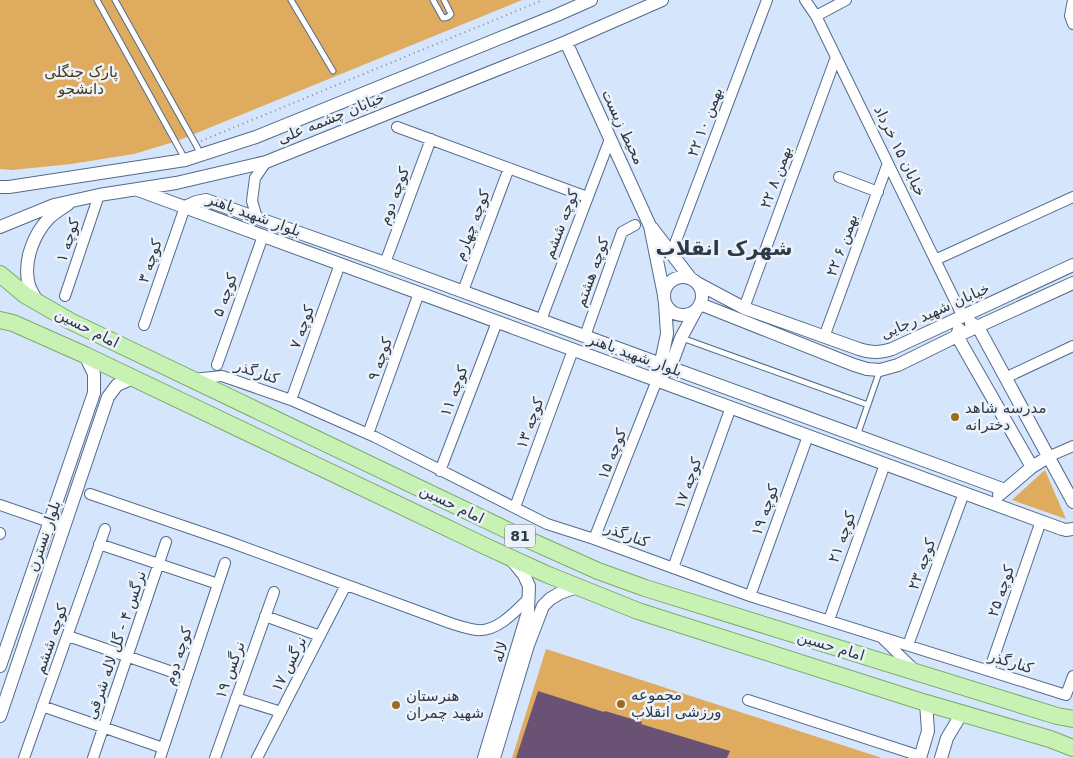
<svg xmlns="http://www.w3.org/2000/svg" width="1073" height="758" font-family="'DejaVu Sans',Vazirmatn,sans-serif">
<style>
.green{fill:#dfab5e}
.building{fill:#6a5274}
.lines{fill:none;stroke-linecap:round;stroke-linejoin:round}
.service-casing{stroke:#536b8d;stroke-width:7}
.minor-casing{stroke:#536b8d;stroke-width:12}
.tertiary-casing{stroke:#536b8d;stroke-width:14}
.primary-casing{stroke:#7aab6d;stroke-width:18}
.path{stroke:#808da0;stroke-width:2;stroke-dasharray:1 4;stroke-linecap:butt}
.service{stroke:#fff;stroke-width:5}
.minor{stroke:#fff;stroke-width:10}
.tertiary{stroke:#fff;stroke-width:12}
.primary{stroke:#c8f2b3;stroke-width:16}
.poi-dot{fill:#9a6c1d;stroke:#ecf2f9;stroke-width:2}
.labels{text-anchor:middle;stroke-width:5;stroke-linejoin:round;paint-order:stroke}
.shield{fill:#ecf2f9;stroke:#67707d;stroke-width:1}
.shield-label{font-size:14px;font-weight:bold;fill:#2e3948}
.park-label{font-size:15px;fill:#4c3715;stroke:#ecf2f9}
.street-label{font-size:15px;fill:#2e3948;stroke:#ecf2f9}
.poi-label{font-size:15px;fill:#2e3948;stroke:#ecf2f9;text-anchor:start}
.district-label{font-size:20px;font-weight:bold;fill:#2e3948;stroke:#ecf2f9}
</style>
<rect width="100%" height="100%" fill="#d5e5fc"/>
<path class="green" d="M0,0H522L177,141L134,154L71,164L12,170L0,169Z
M1045,470L1066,519L1012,500Z
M546,649L882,758H512Z"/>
<path class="building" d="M538,691L604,712L605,711L642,722L641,724L730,751L727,758H516Z"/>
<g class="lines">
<g class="service-casing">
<path id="service" d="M97,0L185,159
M115,0L201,154
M291,0L333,71
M433,0L443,18C447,18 449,17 451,14L444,0
M682,338L868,405
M857,436L880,370"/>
</g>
<g class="minor-casing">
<path id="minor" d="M805,0L816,16L963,317
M1073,0L1070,16L1073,24
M816,16L846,0
M397,127L587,197
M839,177L878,192
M257,218L252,201L255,178L266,162
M671,254L767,0
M935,260L1073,197
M385,263L431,139
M463,291L509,168
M65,296L99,195
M744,308L836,57
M541,320L610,139
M144,325L185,207
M585,336L622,232L635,225
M824,337L888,163
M217,365L263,236
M1005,378L1073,346
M193,379L222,376L291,400L375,437L547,524L594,539L750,596L1066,695L1073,676
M291,400L340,264
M368,434L419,293
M1048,457L1073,446
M440,471L497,322
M90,494L227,541L450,623C459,626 468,629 477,630C497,632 516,611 529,598
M0,505L64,527
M515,507L573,350
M0,534V533
M594,539L657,380
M99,544L218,584
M673,568L731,407
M750,596L808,436
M265,616L320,636
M829,620L885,464
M68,636L187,677
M882,638L913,668
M908,645L964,493
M989,671L1041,521
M236,698L281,712
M748,700L920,756
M42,706L163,748
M24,758L105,529
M93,758L166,542
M160,758L225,563
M215,758L274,592
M257,758L346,585"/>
</g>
<g class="tertiary-casing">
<path id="tertiary" d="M566,42L650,226L664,295
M0,187H9L185,160L256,137L557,15L591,0
M138,190L1062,529L1066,530L1073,529
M185,207L196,202L206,200L257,218L385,263L1005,490
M0,227L54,205L99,195L176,183L266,162L566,42L662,0
M652,228L691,279
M664 296a19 19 0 1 1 38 0a19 19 0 1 1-38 0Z
M697,283L744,308L859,349C872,353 879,353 892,349L1073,265
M38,302C34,296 29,288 28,281C24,259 34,234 49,218C54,213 61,209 68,204
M700,304L854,365L867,369L880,370L898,365L957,336L1073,283
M971,323L978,327L1073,502
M959,329L957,336L1032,467
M659,371L667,334L665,303
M664,373L670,368L681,338L696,310
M999,495L1032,467L1048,457
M0,666L94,393V374L85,355
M0,716L108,397L117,385L133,378
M484,758L528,612L529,586L524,575L510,558
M494,758L528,645L543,606L550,599L560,593L577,587
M920,758L928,731L926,703
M941,758L947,738L962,713"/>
</g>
<g class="primary-casing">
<path id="primary" d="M0,274L25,295L70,321L511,532L598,571L645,588L1057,716L1073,719
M0,320L13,323L85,355L485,546L546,574L638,611L926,703L1050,739L1073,748"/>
</g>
<path class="path" d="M201,141L543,0"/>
<use href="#service" class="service"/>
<use href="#minor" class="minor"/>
<use href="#tertiary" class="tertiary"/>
<use href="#primary" class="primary"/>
</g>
<g class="poi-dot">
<circle cx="955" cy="417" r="5"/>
<circle cx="621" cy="704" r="5"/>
<circle cx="396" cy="705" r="5"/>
</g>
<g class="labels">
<rect class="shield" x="505" y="524.5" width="30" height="23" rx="4"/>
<g class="shield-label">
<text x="520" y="541">81</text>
</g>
<g class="park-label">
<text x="81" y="77">پارک جنگلی<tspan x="81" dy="17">دانشجو</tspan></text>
</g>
<g class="street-label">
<text transform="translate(331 118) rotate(-22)" y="5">خیابان چشمه علی</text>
<text transform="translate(705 122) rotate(-69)" y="5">۲۲ بهمن ۱۰</text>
<text transform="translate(623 127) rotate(65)" y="5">محیط زیست</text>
<text transform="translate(900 151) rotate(64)" y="5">خیابان ۱۵ خرداد</text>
<text transform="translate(776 177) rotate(-70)" y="5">۲۲ بهمن ۸</text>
<text transform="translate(394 196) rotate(-69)" y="5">کوچه دوم</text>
<text transform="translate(254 215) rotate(20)" y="5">بلوار شهید باهنر</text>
<text transform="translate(561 224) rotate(-69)" y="5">کوچه ششم</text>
<text transform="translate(472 225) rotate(-69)" y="5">کوچه چهارم</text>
<text transform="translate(68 240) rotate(-72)" y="5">کوچه ۱</text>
<text transform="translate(842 245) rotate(-70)" y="5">۲۲ بهمن ۶</text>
<text transform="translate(150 261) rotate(-71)" y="5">کوچه ۳</text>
<text transform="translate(592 272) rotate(-70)" y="5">کوچه هشتم</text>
<text transform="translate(225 295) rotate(-70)" y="5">کوچه ۵</text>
<text transform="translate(935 311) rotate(-24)" y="5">خیابان شهید رجایی</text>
<text transform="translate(302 327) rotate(-70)" y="5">کوچه ۷</text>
<text transform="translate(87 328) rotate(27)" y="5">امام حسین</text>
<text transform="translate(635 355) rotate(20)" y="5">بلوار شهید باهنر</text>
<text transform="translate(380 359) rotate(-70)" y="5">کوچه ۹</text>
<text transform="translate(257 372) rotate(19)" y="5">کنارگذر</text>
<text transform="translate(454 391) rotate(-69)" y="5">کوچه ۱۱</text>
<text transform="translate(530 423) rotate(-70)" y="5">کوچه ۱۳</text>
<text transform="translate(612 454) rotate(-68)" y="5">کوچه ۱۵</text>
<text transform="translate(688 483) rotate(-70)" y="5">کوچه ۱۷</text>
<text transform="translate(452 504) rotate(26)" y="5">امام حسین</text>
<text transform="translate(765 510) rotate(-70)" y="5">کوچه ۱۹</text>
<text transform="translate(627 535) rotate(20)" y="5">کنارگذر</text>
<text transform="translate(44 536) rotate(-71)" y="5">بلوار نسترن</text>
<text transform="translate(842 537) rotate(-70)" y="5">کوچه ۲۱</text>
<text transform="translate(922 564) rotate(-70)" y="5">کوچه ۲۳</text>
<text transform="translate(1001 591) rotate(-71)" y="5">کوچه ۲۵</text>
<text transform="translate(51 639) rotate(-71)" y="5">کوچه ششم</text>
<text transform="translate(116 645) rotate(-71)" y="5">نرگس ۴ - گل لاله شرقی</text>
<text transform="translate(831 646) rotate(17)" y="5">امام حسین</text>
<text transform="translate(500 652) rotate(-73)" y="5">لاله</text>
<text transform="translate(178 656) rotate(-72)" y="5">کوچه دوم</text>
<text transform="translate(1011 662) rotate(17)" y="5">کنارگذر</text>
<text transform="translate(289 664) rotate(-63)" y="5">نرگس ۱۷</text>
<text transform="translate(230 670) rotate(-70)" y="5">نرگس ۱۹</text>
</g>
<g class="poi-label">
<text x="965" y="413">مدرسه شاهد<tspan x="965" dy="17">دخترانه</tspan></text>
<text x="631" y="700">مجموعه<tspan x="631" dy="17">ورزشی انقلاب</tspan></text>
<text x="406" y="701">هنرستان<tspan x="406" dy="17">شهید چمران</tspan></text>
</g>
<g class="district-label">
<text x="724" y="255">شهرک انقلاب</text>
</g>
</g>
</svg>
